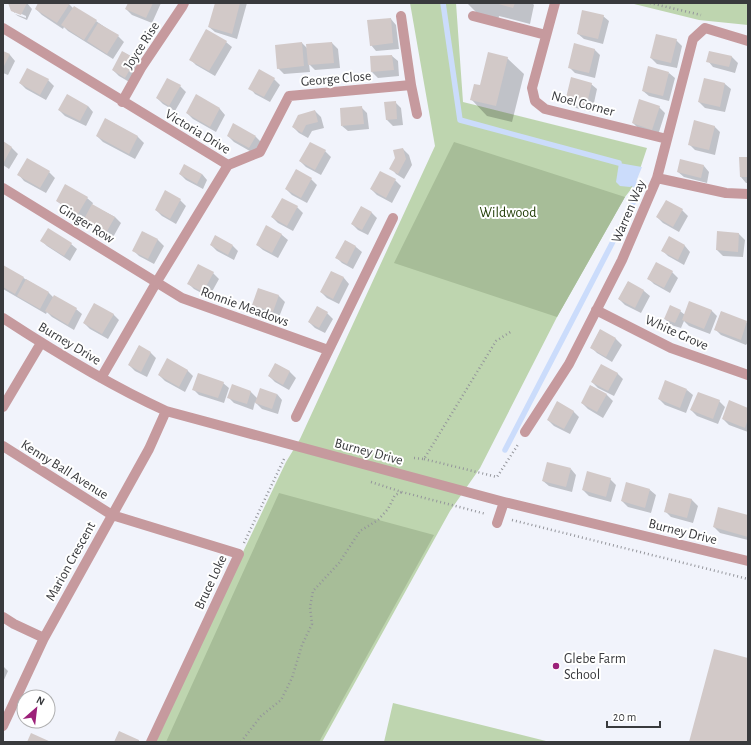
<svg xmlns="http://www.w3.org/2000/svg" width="751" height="745" font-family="'Alegreya Sans',sans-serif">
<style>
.green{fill:#bed5af}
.forest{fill:#a7bd98}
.water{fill:#cbdcfb}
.shadow{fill:#0003}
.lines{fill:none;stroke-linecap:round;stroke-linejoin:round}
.stream{stroke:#cbdcfb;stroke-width:5.5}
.building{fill:#d2c9c8}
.path{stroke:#94959b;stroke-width:2.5;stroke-dasharray:1 3;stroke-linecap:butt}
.minor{stroke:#c69a9e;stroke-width:10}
.poi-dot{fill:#9c2179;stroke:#fff;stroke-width:1.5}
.labels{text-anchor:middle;stroke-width:4;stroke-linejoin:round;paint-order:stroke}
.street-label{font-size:14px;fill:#393a3d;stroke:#fff}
.park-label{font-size:14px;fill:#223e06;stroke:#fff}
.poi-label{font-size:14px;fill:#393a3d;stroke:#fff;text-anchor:start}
</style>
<rect width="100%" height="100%" fill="#f1f3fb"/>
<path class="green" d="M410,3H456L463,102L647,148L635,184L625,197L557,317L480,468L450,511L322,742H156L242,554L286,462L300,439L435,146Z
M630,3H748V25L699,20Z
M393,703L550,742H384Z"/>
<path class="forest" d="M454,142L625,197L557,317L394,263Z
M279,493L434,535L319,742H166Z"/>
<path class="water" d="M619,163L642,167L635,184L630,187L620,186L616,182Z"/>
<path class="shadow" d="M9,3H27L32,9L27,20L18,16L15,14L26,18V16L15,11V13L12,10Z
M40,3H68L73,8L96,21L118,36L124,42L113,59L68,31L64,27L63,29L42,15L36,9Z
M129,3H161L152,23L132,15L126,9Z
M216,3H247L237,39L215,32L209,27Z
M467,3H532L534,5L530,24L499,16L498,22L482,18Z
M603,16L609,21L603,44L584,39L578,34Z
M391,19L396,25L399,49L376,51L371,45Z
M676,40L682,46L677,68L657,64L651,58Z
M226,42L232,47L215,76L196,65L191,60Z
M302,43L308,49L332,43L338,49L340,68L315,70L309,64L310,72L284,74L278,68Z
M594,49L600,55L595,78L575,73L569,67Z
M3,52L10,55L15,61L8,75L3,73Z
M123,52L136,59L142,65L131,83L119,76L113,70Z
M710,52L732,57L738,63L735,73L713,67L708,61Z
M392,56L398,61L399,76L378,78L372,72L371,57Z
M507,58L524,74L512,122L487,116L471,99L480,86Z
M669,73L675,78L669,101L649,96L643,91Z
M274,79L280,85L270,102L255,94L250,88Z
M705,79L725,84L731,89L725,112L705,108L699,102Z
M48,80L54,86L46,100L26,89L20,83Z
M591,84L597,89L592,112L572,107L566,102Z
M180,86L186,92L175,111L163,104L157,98Z
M196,96L220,109L225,115L216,132L193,119L187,113Z
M395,102L401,108L403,125L393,126L387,120L385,103Z
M88,106L93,112L86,126L65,116L59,110Z
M361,107L367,113L369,129L348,131L342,126Z
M659,107L665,113L658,135L639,129L633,123Z
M315,111L321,117L324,128L312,131L308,138L299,133L293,127Z
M106,119L138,137L144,143L135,159L103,142L97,136Z
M714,126L720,132L715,155L695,150L689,144Z
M228,136L256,137L261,142L255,154L234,142Z
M3,143L12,148L18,154L9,169L3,165Z
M403,149L409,155L412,165L404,179L396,174L391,168Z
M325,151L331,157L321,175L306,167L300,161Z
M748,158V183H746L741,177Z
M704,166L709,172L707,183L684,177L678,172Z
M49,172L55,178L46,193L24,181L19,175Z
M180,174H202L207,180L203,189L186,180Z
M311,179L317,185L307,203L292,195L286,189Z
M395,180L401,186L392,203L377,195L371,189Z
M166,192L180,200L186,206L176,224L162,216L156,210Z
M87,198L93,203L92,205L115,217L121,223L112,239L90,226L84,220L85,219L63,206L57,201Z
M297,207L303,213L293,231L278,223L272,217Z
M361,207L372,213L377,218L368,235L358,230L352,224Z
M682,210L688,216L679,232L663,223L657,217Z
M267,227L282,235L288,240L278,258L263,250L257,245Z
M143,232L158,240L164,246L154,264L139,256L133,250Z
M718,232L739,234L745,240L743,257L723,256L717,250Z
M669,238L685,246L690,252L684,265L668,256L662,250Z
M41,240L71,244L77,249L70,261L47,246Z
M346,241L356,247L362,252L353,269L342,263L337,258Z
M211,245L233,246L238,251L234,260L217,251Z
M3,264L5,267L49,293L54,298L76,309L82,314L74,330L52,317L47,312L46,314L3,289Z
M656,264L672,272L678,278L670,293L654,284L648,278Z
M332,272L344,278L349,284L339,304L327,298L321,292Z
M213,273L219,279L209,297L194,289L188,283Z
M628,282L644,291L650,296L641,313L625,305L619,299Z
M259,289L279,296L285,302L279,317L259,310L253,305Z
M711,310L717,316L710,334L689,326L684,321L681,328L671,325L665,319L680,311L685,315Z
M721,312L748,323V342L746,345L721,335L715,329Z
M327,313L333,319L325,333L315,328L309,322Z
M113,314L119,320L108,339L90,329L84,323Z
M600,330L616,339L622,345L612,362L597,353L591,347Z
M139,346L151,353L156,358L147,377L135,371L129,365Z
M276,364L290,372L296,378L289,390L275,382L269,376Z
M187,370L193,376L185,392L165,381L159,375Z
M617,373L623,379L614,396L598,388L592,382Z
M223,383L229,388L224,403L199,395L193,389Z
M233,385L251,392L257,398L277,394L282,400L278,414L262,409L255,402L253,410L234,403L228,397Z
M591,386L607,395L613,401L603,418L588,409L582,403Z
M687,390L693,395L686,413L665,405L659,399Z
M719,401L725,407L718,424L697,416L691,410Z
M748,409V432L729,425L723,419Z
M573,411L579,417L570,434L554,426L548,420Z
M571,469L576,475L572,492L549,486L543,481Z
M610,479L616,485L611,502L589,496L583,490Z
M650,490L656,495L651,513L628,507L622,501Z
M669,494L692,500L698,506L693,523L671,517L665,511Z
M748,516V540L720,533L714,527Z
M3,666L8,671L3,682Z"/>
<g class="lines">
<path class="stream" d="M443,3L460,120L619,163
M505,450L635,199V184"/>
</g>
<path class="building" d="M8,3H27L21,15L11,11Z
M38,3H70L57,23L35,9Z
M128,3H153L146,18L125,9Z
M215,3H240L232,34L208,27Z
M495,3H515L513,8Z
M74,6L97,20L84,40L61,25Z
M582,10L604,15L598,39L577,34Z
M391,18L393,43L370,46L367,20Z
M98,23L119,35L107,54L87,41Z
M206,29L227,41L209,71L189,60Z
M656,34L677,39L671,63L650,58Z
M302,42L304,66L277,69L275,45Z
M332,42L334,63L308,65L306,44Z
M574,43L595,49L589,73L568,68Z
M3,51L10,54L3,68Z
M122,51L136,59L125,78L112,70Z
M709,51L732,56L729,67L706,62Z
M488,52L508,57L496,106L470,100L474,84L480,85Z
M392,55L394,70L371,72L370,56Z
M648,66L669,72L663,96L642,91Z
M27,68L49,79L40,95L19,83Z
M259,69L275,78L264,97L248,89Z
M571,77L592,83L586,107L565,102Z
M167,78L181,85L169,106L156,98Z
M704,78L725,83L720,107L698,102Z
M67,94L88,106L80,121L58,110Z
M196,94L220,108L210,127L186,113Z
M639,99L660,106L652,130L632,123Z
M396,101L397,119L386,120L384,102Z
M362,106L364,124L341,126L340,108Z
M315,110L318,122L306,125L302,133L292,127L298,115Z
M105,118L138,136L129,154L96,136Z
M694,120L715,126L709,150L688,145Z
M233,123L256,136L249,148L227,136Z
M3,141L12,147L3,164Z
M310,142L326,150L315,170L299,161Z
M403,148L406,159L398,174L389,169L395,158L393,150Z
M739,157H748V177H740Z
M27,158L50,171L40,188L17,175Z
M680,159L704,165L701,178L677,172Z
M184,164L202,174L197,184L179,174Z
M296,169L312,178L301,198L285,189Z
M380,171L396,179L386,198L370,189Z
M65,184L88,197L78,214L56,201Z
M165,190L181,199L170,219L155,210Z
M282,198L298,206L287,226L271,217Z
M666,200L683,209L673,227L656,217Z
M92,204L115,217L106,233L83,221Z
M361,206L372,212L362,230L351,224Z
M266,225L282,234L272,253L256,245Z
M48,228L72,243L64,256L40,241Z
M142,231L158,239L148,259L132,251Z
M717,231L739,233L738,252L716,250Z
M215,235L233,245L228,255L210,245Z
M669,236L685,245L678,260L661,251Z
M345,240L356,246L347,264L335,258Z
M656,262L673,271L664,288L647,279Z
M198,264L214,272L203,292L187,284Z
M3,265L24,277L15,294L3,287Z
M331,271L344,277L333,299L320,292Z
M26,279L49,292L40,309L17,296Z
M628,281L644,290L635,308L618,299Z
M258,288L279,295L273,312L252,305Z
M54,295L77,308L68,325L45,311Z
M689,301L712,310L704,329L682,320Z
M94,303L114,314L102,334L83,323Z
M670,305L681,310L675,323L664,319Z
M317,306L328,312L319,328L308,322Z
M721,311L747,321L741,340L714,330Z
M600,329L616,338L606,357L590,348Z
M139,345L151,352L141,372L128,365Z
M167,358L188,370L179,387L158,375Z
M275,363L290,371L283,385L268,376Z
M601,364L618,373L608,391L591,382Z
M198,373L224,382L218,398L192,390Z
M665,380L687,389L680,408L658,399Z
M232,384L251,391L247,404L227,398Z
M590,385L607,394L597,412L581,403Z
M260,388L277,394L272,409L255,403Z
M698,392L720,400L713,419L690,410Z
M729,400L748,408V419L745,428L722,419Z
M557,401L574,411L564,429L547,420Z
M547,462L571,468L566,487L542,481Z
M587,471L611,478L606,497L582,490Z
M626,482L650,489L645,508L621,501Z
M669,493L692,499L687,518L664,512Z
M718,507L748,515V537L713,527Z
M714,649L748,658V742H689Z
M119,731L139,740V742H114Z
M31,733L51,742H27Z"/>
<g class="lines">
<path class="path" d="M650,3L701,15
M414,458L424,459L496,341L512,331
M424,459L497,477L519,443
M371,482L402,492L486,514
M512,520L748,579
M244,543L285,457
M241,742L261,716L281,700L292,678L302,645L312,624L310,607L313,591L339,563L360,531L378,520L388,509L395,495L402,492"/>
<path class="minor" d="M555,3L532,88L535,101L545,109L667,139
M401,16L411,85L417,114
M473,16L546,35
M3,28L228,165
M122,102L141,68L182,7L184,3
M228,165L260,152L289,96L411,85
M657,178L726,193L748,194
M3,188L182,298L328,350
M596,310L671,348L748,375
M3,318C55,352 109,385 166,411L504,502L748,561
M101,378L156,283L228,165
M3,407L41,343
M296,417L393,218
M525,432L569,364L622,260L657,178L693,39L705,28L748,41
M3,446L112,515L239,554L151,742
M497,523L504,502
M3,617L14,624L44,638
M3,726L44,638L149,449L166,411"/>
</g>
<circle class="poi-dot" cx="556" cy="666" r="4"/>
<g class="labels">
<g class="street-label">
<text transform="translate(141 45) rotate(-57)" y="5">Joyce Rise</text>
<text transform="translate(336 78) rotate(-5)" y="5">George Close</text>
<text transform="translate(583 103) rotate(15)" y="5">Noel Corner</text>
<text transform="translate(198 131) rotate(31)" y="5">Victoria Drive</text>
<text transform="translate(628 211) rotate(-67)" y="5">Warren Way</text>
<text transform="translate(87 223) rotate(32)" y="5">Ginger Row</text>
<text transform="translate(245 306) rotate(20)" y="5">Ronnie Meadows</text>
<text transform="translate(677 332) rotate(24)" y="5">White Grove</text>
<text transform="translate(70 343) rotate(31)" y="5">Burney Drive</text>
<text transform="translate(369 451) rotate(15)" y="5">Burney Drive</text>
<text transform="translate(65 469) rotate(32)" y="5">Kenny Ball Avenue</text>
<text transform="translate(683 531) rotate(14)" y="5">Burney Drive</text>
<text transform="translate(70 561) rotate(-61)" y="5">Marion Crescent</text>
<text transform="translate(210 582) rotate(-65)" y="5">Bruce Loke</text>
</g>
<g class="park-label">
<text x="508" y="217">Wildwood</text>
</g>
<g class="poi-label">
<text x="564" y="663">Glebe Farm<tspan x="564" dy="16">School</tspan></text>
</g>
</g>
<rect width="751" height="745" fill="none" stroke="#393a3d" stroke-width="8"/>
<g transform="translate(36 709) rotate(28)"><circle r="19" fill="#ffffff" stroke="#b0b0b1"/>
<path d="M0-3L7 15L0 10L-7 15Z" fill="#9c2179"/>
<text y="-6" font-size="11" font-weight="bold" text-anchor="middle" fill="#393a3d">N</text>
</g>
<path d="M607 721v6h53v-6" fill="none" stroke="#393a3d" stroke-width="2"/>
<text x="613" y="721" font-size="12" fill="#393a3d" stroke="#ffffff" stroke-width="3" paint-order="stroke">20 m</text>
</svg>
